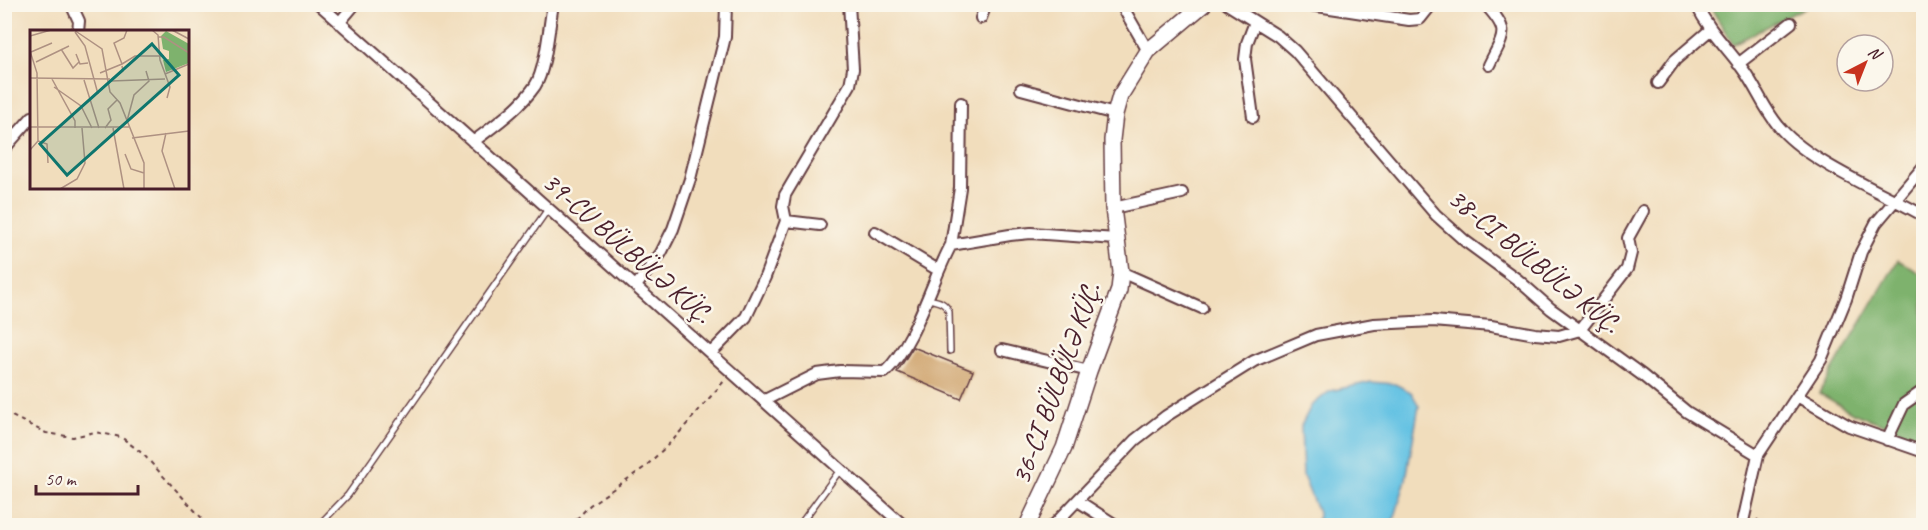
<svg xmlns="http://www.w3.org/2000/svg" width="1928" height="530" font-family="Caveat,sans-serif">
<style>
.forest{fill:#7eb26d;stroke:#64684c;stroke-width:1.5}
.water{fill:#65c2e3;stroke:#587087;stroke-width:1.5}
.building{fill:#d0a671}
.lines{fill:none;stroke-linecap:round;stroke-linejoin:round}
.lane-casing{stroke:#633c41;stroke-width:8}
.street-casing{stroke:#633c41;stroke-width:14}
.secondary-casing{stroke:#633c41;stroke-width:18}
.path{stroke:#633c41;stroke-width:2;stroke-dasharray:4.5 4.5;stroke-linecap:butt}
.lane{stroke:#fff;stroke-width:5}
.street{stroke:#fff;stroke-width:10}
.secondary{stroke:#fff;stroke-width:15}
.labels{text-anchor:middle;stroke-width:5;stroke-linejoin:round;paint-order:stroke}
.street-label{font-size:28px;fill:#4a1f2b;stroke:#fbf7ec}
.inset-road{fill:none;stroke:#ae9182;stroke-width:1.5}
.view{fill:#0f766e;fill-opacity:0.15;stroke:#0f766e;stroke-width:3}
.inset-edge{fill:none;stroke:#4a1f2b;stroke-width:3}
</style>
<rect width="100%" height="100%" fill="#fbf7ec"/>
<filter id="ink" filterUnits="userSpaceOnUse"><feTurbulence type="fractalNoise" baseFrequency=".0167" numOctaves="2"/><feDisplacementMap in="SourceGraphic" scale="12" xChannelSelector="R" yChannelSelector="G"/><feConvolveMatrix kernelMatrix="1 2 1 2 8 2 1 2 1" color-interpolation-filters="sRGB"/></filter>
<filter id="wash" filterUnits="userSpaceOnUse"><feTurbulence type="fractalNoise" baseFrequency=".008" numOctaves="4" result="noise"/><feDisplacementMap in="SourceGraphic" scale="24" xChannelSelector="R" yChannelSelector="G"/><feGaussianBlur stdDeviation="1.35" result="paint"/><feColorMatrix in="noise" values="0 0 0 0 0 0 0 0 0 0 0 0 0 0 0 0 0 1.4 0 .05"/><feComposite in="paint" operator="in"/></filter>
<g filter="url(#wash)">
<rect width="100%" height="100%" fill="#f1ddbc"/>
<path class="forest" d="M1709,5H1810L1733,44Z
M1898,260L1923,275V439L1853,413L1819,393Z"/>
<path class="water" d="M1371,382L1395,384L1411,392L1419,406L1406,479L1395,517L1389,525H1317L1318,513L1303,476L1301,426L1311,406L1330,391Z"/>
<g id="blocks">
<path class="building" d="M913,347L973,371L961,399L897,372Z"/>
</g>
</g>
<g filter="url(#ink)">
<use href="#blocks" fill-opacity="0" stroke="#633c41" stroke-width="1.5"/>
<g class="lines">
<g class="lane-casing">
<path id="lane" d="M928,299C938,301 945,302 949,312L950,351
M318,526L348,495L548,209
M799,526L840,470"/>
</g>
<g class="street-casing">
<path id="street" d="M71,4L79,21L78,32
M319,4L904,526
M1121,4L1148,51
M1227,4L1278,36L1295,51L1436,215L1465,241L1518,280L1551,309L1642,375L1687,412L1758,455
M1304,4L1409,20L1420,19L1432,4
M1485,4C1511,32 1504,34 1489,65
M1696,4C1709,31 1725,45 1742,68C1757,88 1765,112 1782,130C1813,164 1882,192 1924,216
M981,18L986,4
M339,23L355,4
M1738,64L1791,23
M1658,83L1675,60L1710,30
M1021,89L1115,114
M1253,117L1245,59L1247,43L1255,22
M473,142C495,125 519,109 535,86C546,69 549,26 553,4
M4,149L32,117
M1113,208L1182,193
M786,221L820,225
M875,232L938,270
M951,245L960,188L961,103
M1121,272L1202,308
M636,286L661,253L673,229L690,179L725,37L726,4
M1002,350L1089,371
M712,352L746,317L765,277L786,221L783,206L785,195L850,85L853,69L849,4
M1797,396L1849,426L1924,452
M765,400L817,374L840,371L885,372C915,344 931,282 951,245L1010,235L1031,233L1116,239
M1887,440L1904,404L1924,390
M1078,501L1117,526
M1053,526L1135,440L1166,416L1254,361L1316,335L1374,324L1433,321L1491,326L1535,334L1559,336L1580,330L1627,269L1631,253L1628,238L1643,211
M1742,526L1758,455L1821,360L1846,299L1861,252L1876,223L1924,166"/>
</g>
<g class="secondary-casing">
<path id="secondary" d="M1027,526L1064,448L1089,371L1119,290L1121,272L1113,208L1112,140L1115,114L1120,96L1148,51L1204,4"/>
</g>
<path class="path" d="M4,412L46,433L73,437L95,432L121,437L143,454L209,526
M1757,519L1762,526
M570,526L590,505L645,467L673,440L725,380"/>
<use href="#lane" class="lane"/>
<use href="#street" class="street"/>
<use href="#secondary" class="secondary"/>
</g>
</g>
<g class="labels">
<g class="street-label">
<text transform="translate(628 247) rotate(41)" y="10">39-CU BÜLBÜLƏ KÜÇ.</text>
<text transform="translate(1535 260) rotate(39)" y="10">38-CI BÜLBÜLƏ KÜÇ.</text>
<text transform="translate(1055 383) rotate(-70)" y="10">36-CI BÜLBÜLƏ KÜÇ.</text>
</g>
</g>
<g transform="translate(30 30)">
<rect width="159" height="159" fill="#f1ddbc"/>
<path d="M136,1L159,14V33L136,42L133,30L139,29V21L133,19L131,6Z" fill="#7eb26d"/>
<path class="inset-road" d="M44,0L72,19L80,62L90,73L114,133V159M122,0L128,5L130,30L140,57L137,68M142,0L159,9M45,2L55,16L68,64M0,6L21,0M128,7H134L159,23M31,19L43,38L49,32M0,21L7,43L8,111L0,120M1,22L22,13M46,24L50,34L58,33M6,32L39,16M92,34L105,26H134M70,43L92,34L84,13L94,8L97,0M135,44L159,34M0,48L80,49M22,49L45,91V98M54,50L69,98M82,50L93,41L92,36M81,51L135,49M24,57L51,76L62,98M97,91L104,65L119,51L116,41M0,97H99M75,98L81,90L78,79L87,70M83,98L94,159M136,103L132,121L145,159M102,108L159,101M8,111L17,114L18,133M95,124L101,139L114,143M30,159L47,149L55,133L52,98"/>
<path class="view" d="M122,14L149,45L37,145L10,114Z"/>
<rect width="159" height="159" class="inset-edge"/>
</g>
<rect width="1928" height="530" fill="none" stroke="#fbf7ec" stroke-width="24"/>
<g transform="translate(1865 63) rotate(42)"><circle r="28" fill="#fbf7ec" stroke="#b4a19f" stroke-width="1.5"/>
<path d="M0-4.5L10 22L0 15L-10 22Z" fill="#c8321e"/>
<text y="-9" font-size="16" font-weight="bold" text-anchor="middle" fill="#4a1f2b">N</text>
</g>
<path d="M36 485v9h102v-9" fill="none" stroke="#4a1f2b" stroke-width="3"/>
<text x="45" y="485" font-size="18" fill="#4a1f2b" stroke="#fbf7ec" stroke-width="4.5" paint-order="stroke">50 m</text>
</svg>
